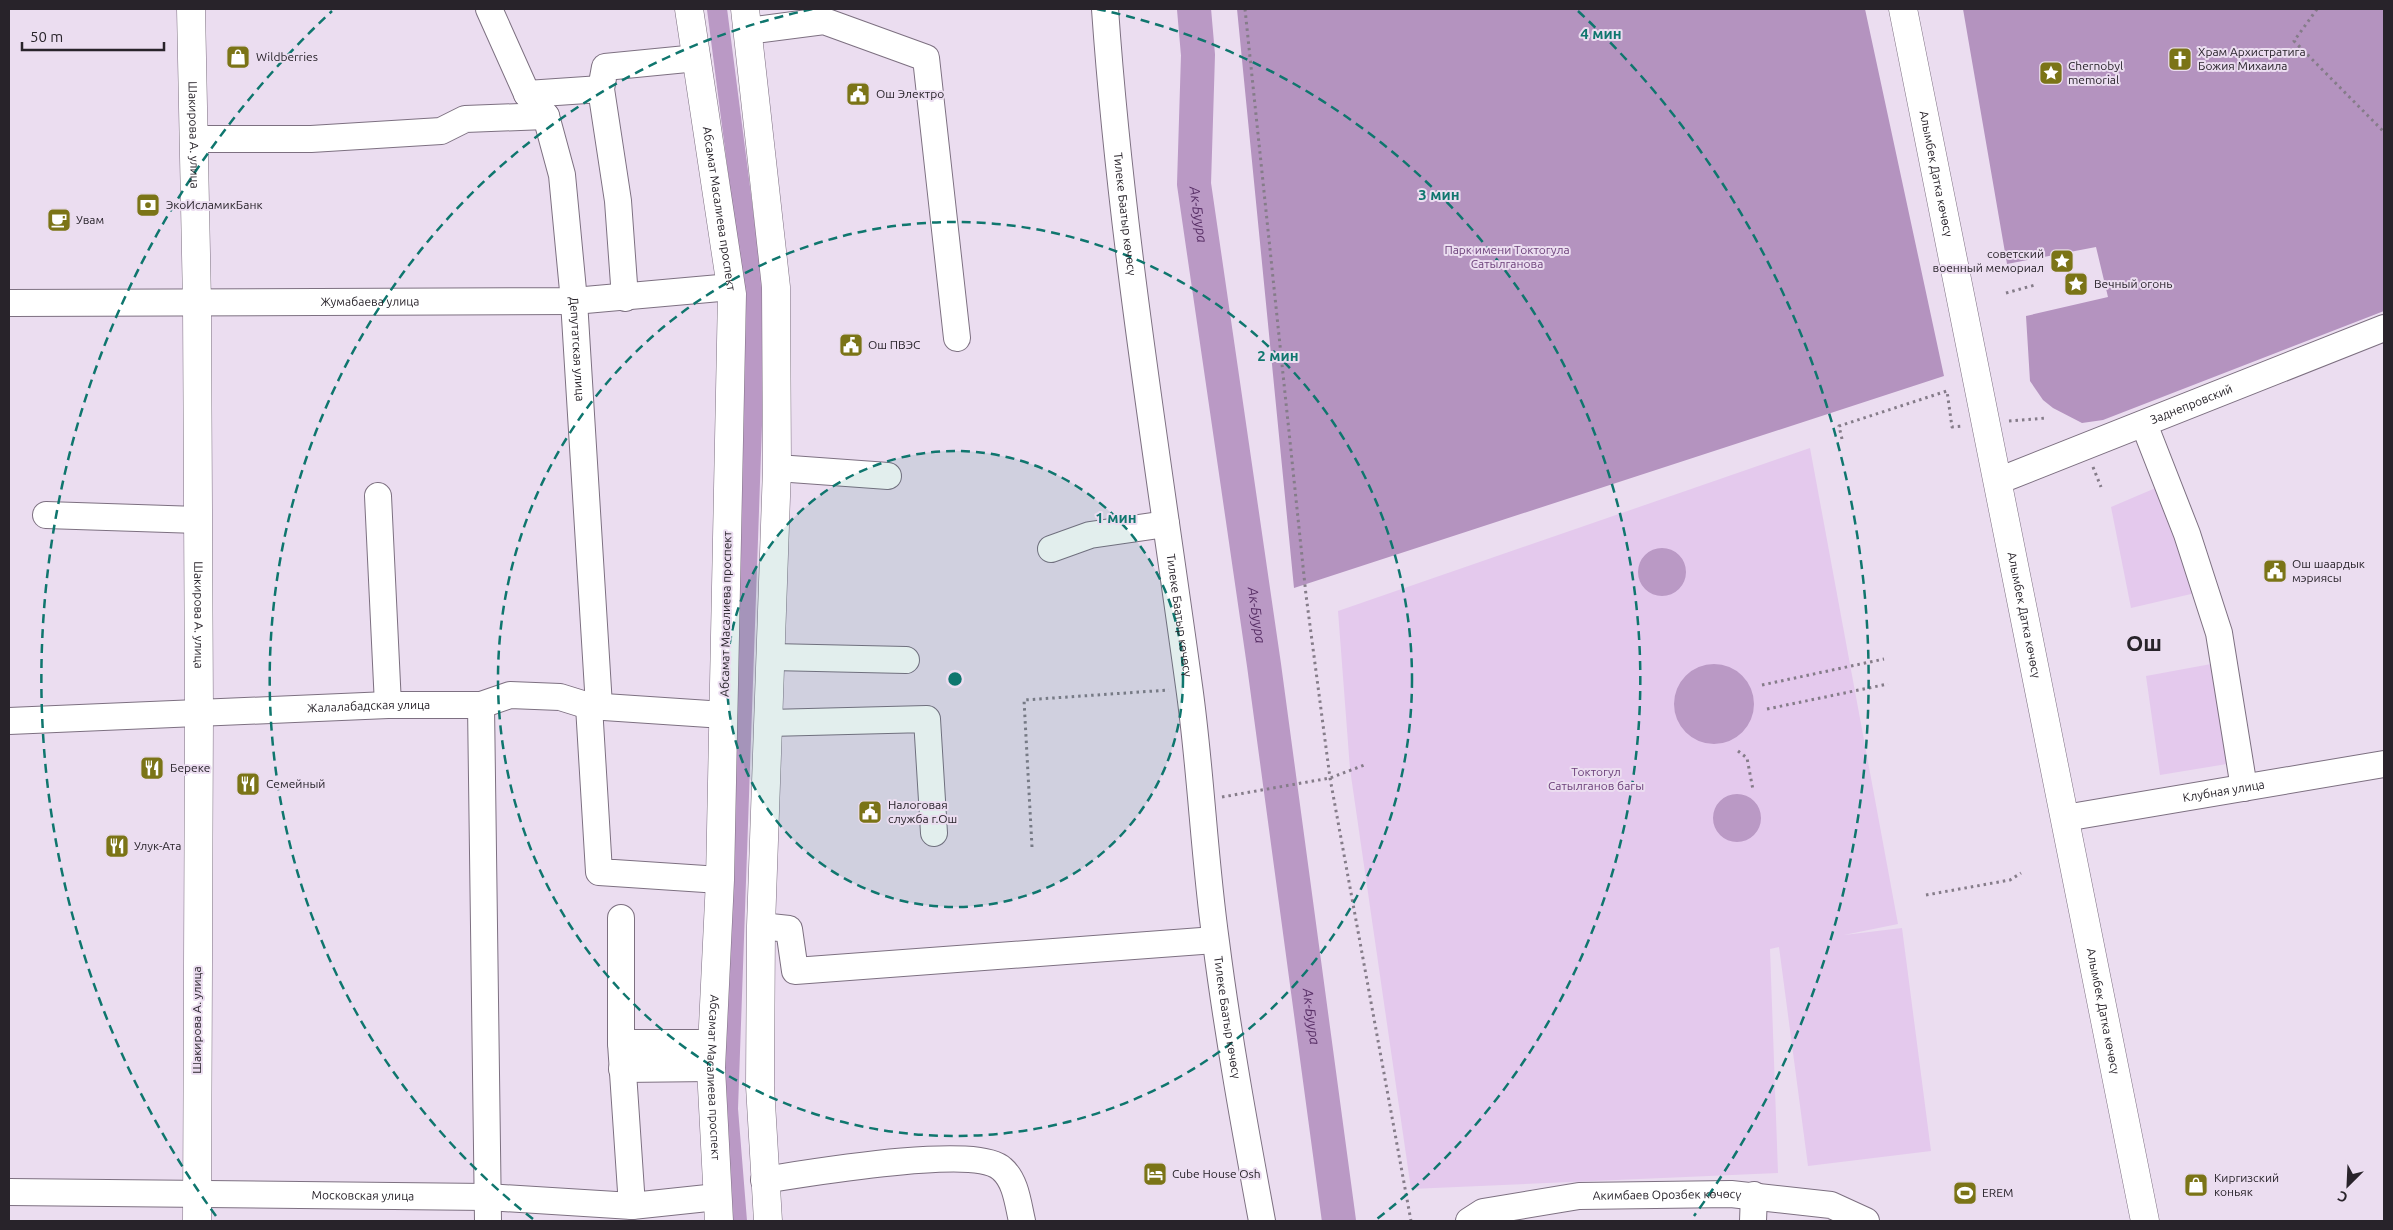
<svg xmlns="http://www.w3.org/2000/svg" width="2393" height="1230" font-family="Ubuntu,sans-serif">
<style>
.green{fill:#e4c9ed}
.forest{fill:#b493bf}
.water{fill:#ba99c5}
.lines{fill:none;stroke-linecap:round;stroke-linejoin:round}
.canal{stroke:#ba99c5;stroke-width:20}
.river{stroke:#ba99c5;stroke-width:34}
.minor-casing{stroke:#7d7081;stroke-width:28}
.major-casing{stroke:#7d7081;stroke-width:29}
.path{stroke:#857c89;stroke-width:3;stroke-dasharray:2.5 4;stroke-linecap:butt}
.minor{stroke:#fff;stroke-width:26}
.major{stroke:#fff;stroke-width:28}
.ring{fill:none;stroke:#0f766e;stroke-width:2.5;stroke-dasharray:9 6}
.labels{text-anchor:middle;stroke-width:4;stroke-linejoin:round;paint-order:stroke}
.poi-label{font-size:12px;fill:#28232a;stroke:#ebddf0;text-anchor:start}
.street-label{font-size:12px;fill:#28232a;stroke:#ebddf0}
.park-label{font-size:12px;fill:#6c417a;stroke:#ebddf0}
.water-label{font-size:14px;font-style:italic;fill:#582f66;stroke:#ebddf0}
.town-label{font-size:22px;font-weight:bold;fill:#28232a;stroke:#ebddf0}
.centre{fill:#0f766e;stroke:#ebddf0;stroke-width:2.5}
.ring-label{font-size:15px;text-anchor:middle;font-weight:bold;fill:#0f766e;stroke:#ebddf0;stroke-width:4;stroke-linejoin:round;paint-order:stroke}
</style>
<rect width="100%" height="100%" fill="#ebddf0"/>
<path class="green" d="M1810,448L1898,924L1844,935L1902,928L1931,1151L1808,1166L1779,947L1770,949L1778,1173L1411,1189L1350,769L1338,611Z
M2165,484L2204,591L2131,608L2111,507Z
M2222,662L2239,762L2160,775L2146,676Z"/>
<path class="forest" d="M1237,9H1865L1944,376L1294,588Z
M1963,9H2384V311L2103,420L2082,423L2053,408L2043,400L2030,381L2026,316L2108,297L2096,247L2007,264Z"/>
<path class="water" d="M1638 572a24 24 0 1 1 48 0a24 24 0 1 1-48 0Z
M1674 704a40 40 0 1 1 80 0a40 40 0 1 1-80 0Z
M1713 818a24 24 0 1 1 48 0a24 24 0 1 1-48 0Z"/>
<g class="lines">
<path class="canal" d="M717,9L756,311L728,1109L737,1221"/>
<path class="river" id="s1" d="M1194,9L1198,55L1194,184L1264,665L1339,1221"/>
<g class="minor-casing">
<g id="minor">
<path id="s2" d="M489,9L527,94L546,116L562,175L574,301L599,706"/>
<path id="s3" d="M1105,9C1121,236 1158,460 1189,686C1201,771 1204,857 1216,942C1228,1036 1245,1129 1262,1221"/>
<path d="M748,31L824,21L926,58L957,338"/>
<path d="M527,94L601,89"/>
<path d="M194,139H311L441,131L465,119L546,116"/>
<path d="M625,298L618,201L601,89L605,67L697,58"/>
<path id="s4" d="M9,303L574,301L731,287"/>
<path d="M2144,424L2187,534L2219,633L2244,788"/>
<path d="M777,468L888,476"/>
<path id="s5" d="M1998,481L2384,328"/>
<path d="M378,496L388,705"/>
<path d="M46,515L198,520"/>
<path d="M1051,549L1090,535L1166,524"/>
<path d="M772,657L906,660"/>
<path d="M481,705L488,1221"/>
<path d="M589,706L599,872L720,880"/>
<path id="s6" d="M9,721L388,705H481L510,695L560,697L589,706L724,715"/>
<path d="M769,723L927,719L934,833"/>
<path id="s7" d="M2065,818L2384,764"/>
<path d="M621,918V1043L632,1206"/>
<path d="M761,926L789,929L795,971L1215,940"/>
<path d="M621,1043H711"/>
<path d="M622,1069L711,1068"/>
<path d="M764,1180C804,1174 975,1144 1002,1169C1016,1181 1018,1204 1022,1221"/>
<path id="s8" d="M9,1192L487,1197L632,1206L717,1197"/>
<path id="s9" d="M1469,1221L1483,1212L1579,1196L1731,1194L1831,1205L1866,1221"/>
<path d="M1753,1221L1754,1195"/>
</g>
</g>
<g class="major-casing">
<g id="major">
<path id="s10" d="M191,9L197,303L199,712L197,1221"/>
<path id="s11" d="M689,9L732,294L720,880L711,1068L719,1221"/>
<path d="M745,9L776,287L777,468L761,926L760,1086L768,1221"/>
<path id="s12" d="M1903,9L2145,1221"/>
</g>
</g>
<path class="path" d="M1245,9L1306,595L1330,778L1411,1221
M2317,9L2294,41L2384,132
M2006,293L2035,285
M2009,421L2046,418
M1842,439L1839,426L1947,391L1952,427L1963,426
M2093,467L2101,487
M1762,685L1884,659
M1767,709L1888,684
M1738,751L1747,758L1753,790
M1222,797L1330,778L1367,764
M1032,847L1024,700L1169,690
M1926,895L2010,880L2021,873"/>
<use href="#minor" class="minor"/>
<use href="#major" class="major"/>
</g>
<circle cx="955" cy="679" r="228" fill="#0f766e" fill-opacity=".12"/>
<g class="ring">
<circle cx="955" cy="679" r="228"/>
<circle cx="955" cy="679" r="457"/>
<path d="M533 1219A685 685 0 0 1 813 9M1097 9A685 685 0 0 1 1377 1219"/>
<path d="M216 1216A913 913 0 0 1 332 11M1578 11A913 913 0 0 1 1694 1216"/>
</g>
<defs>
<g id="shop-square" transform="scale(1.25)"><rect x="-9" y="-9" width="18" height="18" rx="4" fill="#7b7417" stroke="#ebddf0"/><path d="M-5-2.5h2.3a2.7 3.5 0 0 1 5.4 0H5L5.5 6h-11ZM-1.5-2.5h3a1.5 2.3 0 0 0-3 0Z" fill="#fff"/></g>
<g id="church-square" transform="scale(1.25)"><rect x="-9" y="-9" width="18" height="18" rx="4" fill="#7b7417" stroke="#ebddf0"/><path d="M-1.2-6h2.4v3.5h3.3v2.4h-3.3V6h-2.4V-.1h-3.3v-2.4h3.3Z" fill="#fff"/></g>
<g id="sight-square" transform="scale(1.25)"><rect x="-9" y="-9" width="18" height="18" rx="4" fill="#7b7417" stroke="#ebddf0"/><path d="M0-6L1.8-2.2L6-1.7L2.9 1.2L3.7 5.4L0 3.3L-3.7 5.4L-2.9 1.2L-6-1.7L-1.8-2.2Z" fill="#fff"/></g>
<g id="civic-square" transform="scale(1.25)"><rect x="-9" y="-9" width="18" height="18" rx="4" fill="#7b7417" stroke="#ebddf0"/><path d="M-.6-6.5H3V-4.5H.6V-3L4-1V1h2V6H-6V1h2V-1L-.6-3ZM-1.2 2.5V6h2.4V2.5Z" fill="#fff"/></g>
<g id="bank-square" transform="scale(1.25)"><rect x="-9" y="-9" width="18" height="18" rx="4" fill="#7b7417" stroke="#ebddf0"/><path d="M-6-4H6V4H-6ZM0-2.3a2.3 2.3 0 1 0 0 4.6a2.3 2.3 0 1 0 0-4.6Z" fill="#fff"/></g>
<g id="cafe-square" transform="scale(1.25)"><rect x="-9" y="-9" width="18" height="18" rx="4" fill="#7b7417" stroke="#ebddf0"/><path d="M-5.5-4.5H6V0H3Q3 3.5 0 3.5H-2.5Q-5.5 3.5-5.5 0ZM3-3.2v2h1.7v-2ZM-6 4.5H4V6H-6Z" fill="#fff"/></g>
<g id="restaurant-square" transform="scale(1.25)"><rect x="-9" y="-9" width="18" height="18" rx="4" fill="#7b7417" stroke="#ebddf0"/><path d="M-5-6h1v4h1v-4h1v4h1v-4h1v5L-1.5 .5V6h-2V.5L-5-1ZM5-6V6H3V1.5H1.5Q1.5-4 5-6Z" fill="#fff"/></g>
<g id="hotel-square" transform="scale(1.25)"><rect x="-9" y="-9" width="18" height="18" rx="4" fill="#7b7417" stroke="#ebddf0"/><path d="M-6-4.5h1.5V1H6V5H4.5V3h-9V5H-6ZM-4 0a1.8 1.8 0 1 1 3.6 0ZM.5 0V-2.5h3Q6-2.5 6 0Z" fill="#fff"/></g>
<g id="stadium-square" transform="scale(1.25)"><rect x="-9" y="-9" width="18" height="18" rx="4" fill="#7b7417" stroke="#ebddf0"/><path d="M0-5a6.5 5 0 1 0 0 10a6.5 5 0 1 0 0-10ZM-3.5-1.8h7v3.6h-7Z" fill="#fff"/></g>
</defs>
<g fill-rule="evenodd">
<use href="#shop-square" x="238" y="57"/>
<use href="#church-square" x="2180" y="59"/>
<use href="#sight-square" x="2051" y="73"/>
<use href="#civic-square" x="858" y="94"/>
<use href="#bank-square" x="148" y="205"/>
<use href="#cafe-square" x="59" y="220"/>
<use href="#sight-square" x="2062" y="261"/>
<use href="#sight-square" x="2076" y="284"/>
<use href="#civic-square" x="851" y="345"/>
<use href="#civic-square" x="2275" y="571"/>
<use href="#restaurant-square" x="152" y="768"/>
<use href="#restaurant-square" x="248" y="784"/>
<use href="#civic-square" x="870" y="812"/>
<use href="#restaurant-square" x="117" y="846"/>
<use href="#hotel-square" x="1155" y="1174"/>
<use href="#shop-square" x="2196" y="1185"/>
<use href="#stadium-square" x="1965" y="1193"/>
</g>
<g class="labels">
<g class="poi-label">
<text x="2198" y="56">Храм Архистратига<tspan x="2198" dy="14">Божия Михаила</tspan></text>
<text x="256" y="61">Wildberries</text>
<text x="2068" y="70">Chernobyl<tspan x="2068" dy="14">memorial</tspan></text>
<text x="876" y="98">Ош Электро</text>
<text x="166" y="209">ЭкоИсламикБанк</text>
<text x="76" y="224">Увам</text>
<text x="2044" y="258" text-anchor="end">советский<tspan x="2044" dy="14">военный мемориал</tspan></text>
<text x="2094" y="288">Вечный огонь</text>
<text x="868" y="349">Ош ПВЭС</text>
<text x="2292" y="568">Ош шаардык<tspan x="2292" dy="14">мэриясы</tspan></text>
<text x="170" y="772">Береке</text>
<text x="266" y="788">Семейный</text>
<text x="888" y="809">Налоговая<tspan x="888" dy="14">служба г.Ош</tspan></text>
<text x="134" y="850">Улук-Ата</text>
<text x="1172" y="1178">Cube House Osh</text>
<text x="2214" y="1182">Киргизский<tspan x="2214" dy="14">коньяк</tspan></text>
<text x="1982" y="1197">EREM</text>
</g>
<g class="street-label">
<text dy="4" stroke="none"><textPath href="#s10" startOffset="126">Шакирова А. улица</textPath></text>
<text dy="4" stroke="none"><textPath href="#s12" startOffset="168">Алымбек Датка көчөсү</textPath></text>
<text dy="4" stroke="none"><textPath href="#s11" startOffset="202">Абсамат Масалиева проспект</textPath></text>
<text dy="4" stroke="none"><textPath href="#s3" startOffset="206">Тилеке Баатыр көчөсү</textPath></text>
<text dy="4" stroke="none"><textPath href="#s4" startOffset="361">Жумабаева улица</textPath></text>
<text dy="4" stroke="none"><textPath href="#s2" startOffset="358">Депутатская улица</textPath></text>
<text dy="4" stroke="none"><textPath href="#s5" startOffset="208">Заднепровский</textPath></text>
<text transform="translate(726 614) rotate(-89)" y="4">Абсамат Масалиева проспект</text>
<text dy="4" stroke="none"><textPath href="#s10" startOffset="606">Шакирова А. улица</textPath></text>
<text dy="4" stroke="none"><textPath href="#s12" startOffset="618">Алымбек Датка көчөсү</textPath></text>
<text dy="4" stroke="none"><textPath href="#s3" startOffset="611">Тилеке Баатыр көчөсү</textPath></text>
<text dy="4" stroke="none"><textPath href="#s6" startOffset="360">Жалалабадская улица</textPath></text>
<text dy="4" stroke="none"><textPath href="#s7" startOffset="161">Клубная улица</textPath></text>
<text dy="4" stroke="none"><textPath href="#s12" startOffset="1022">Алымбек Датка көчөсү</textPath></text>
<text dy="4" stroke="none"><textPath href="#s3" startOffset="1016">Тилеке Баатыр көчөсү</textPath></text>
<text transform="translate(197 1020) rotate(-90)" y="4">Шакирова А. улица</text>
<text dy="4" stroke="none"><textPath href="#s11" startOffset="1072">Абсамат Масалиева проспект</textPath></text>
<text dy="4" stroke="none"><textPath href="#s9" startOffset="202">Акимбаев Орозбек көчөсү</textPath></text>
<text dy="4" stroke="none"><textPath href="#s8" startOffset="354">Московская улица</textPath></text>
</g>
<g class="park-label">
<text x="1507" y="254">Парк имени Токтогула<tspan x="1507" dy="14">Сатылганова</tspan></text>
<text x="1596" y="776">Токтогул<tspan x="1596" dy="14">Сатылганов багы</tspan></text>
</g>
<g class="water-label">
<text dy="5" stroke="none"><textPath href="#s1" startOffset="206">Ак-Буура</textPath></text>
<text dy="5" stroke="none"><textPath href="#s1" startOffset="611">Ак-Буура</textPath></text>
<text dy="5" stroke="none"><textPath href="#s1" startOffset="1016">Ак-Буура</textPath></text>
</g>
<g class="town-label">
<text x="2144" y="651">Ош</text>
</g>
</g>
<circle cx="955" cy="679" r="8" class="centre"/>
<g class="ring-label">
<text x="1601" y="39">4 мин</text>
<text x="1439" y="200">3 мин</text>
<text x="1278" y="361">2 мин</text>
<text x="1116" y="523">1 мин</text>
</g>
<rect width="2393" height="1230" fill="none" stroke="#28232a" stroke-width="20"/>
<g transform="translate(2348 1185) rotate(204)" stroke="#ebddf0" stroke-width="4" paint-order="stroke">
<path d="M0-4L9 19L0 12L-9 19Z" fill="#28232a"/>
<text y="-8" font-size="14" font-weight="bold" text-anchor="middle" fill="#28232a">С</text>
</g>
<path d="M22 42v8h142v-8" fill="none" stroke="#28232a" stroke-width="2.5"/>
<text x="30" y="42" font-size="15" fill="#28232a" stroke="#ebddf0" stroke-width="4" paint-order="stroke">50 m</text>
</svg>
